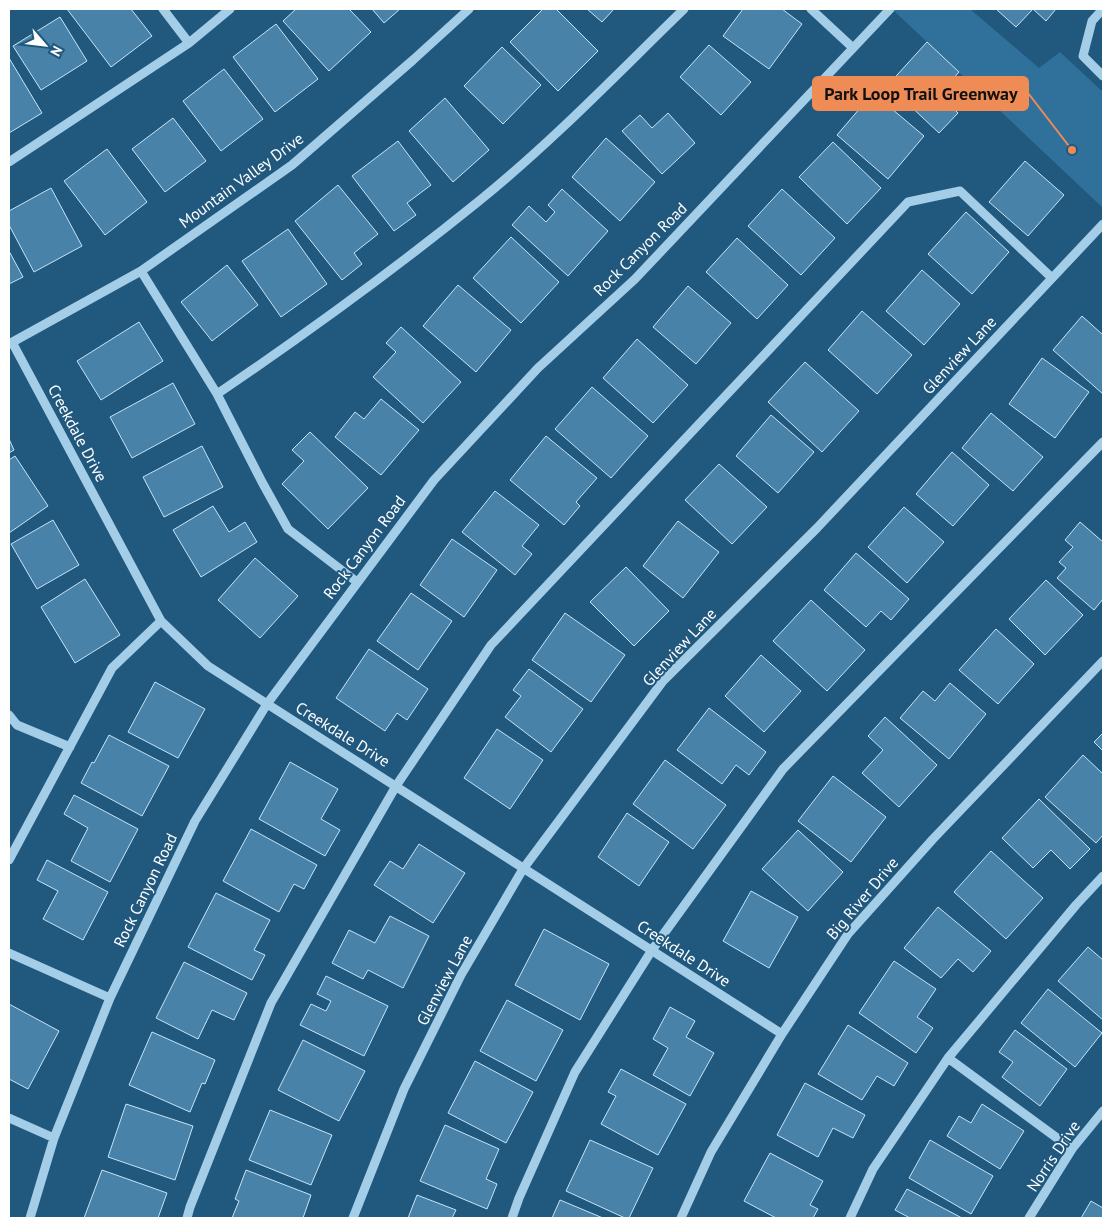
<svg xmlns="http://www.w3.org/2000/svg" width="1112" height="1227" font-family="'PT Sans',sans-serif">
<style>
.green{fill:#30719b}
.building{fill:#4882a8;stroke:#c7e4f6}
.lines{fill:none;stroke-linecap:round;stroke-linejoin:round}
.minor{stroke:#a4cde7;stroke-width:9}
.labels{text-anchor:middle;stroke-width:4;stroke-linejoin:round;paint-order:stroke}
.street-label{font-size:16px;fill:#fff;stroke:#20587e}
.leader{fill:none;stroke:#ef8b55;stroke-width:2}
.callout-dot{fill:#ef8b55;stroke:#20587e;stroke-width:2}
.callout{fill:#ef8b55;stroke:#ef8b55;stroke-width:2}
.callout-label{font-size:18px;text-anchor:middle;font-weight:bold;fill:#111}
</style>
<rect width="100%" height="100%" fill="#20587e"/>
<path class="green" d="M892,9H970L1039,68L1060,52L1103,92V208Z"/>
<path class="building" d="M67,9H131L152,36L111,67Z
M296,9H349L371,32L329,71L283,21Z
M372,9H400L384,23Z
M543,9H556L598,51L558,91L510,42Z
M587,9H614L602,22Z
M743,9H782L802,24L769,69L723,36Z
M996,9H1033L1016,27Z
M1033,9H1056L1046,21Z
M60,17L87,61L41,90L13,46Z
M276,24L318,79L275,112L233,57Z
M927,42L959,72L939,95L958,113L939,133L888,85Z
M709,45L751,82L721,115L680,77Z
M502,47L541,85L503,124L464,86Z
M9,58L42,113L9,133Z
M224,69L263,119L221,151L183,101Z
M873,93L924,136L888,179L837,135Z
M445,98L489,150L453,182L409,131Z
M668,113L695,143L662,174L622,131L640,115L652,128Z
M173,118L206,161L165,192L132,149Z
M606,138L655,182L620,221L572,177Z
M398,141L431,185L407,203L416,215L394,231L352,176Z
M833,142L881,188L847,224L799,177Z
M107,149L147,202L105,235L64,181Z
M1025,161L1064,195L1028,236L989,202Z
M338,185L378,234L354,253L362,264L342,280L295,221Z
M51,188L82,246L34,272L9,225V211Z
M562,189L608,231L568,276L512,225L529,206L546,222L555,212L548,205Z
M782,189L835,238L801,275L748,226Z
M966,212L1009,252L972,294L928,254Z
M288,229L327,284L281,317L242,261Z
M511,237L559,282L521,323L473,278Z
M737,238L788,285L757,319L706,272Z
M9,251L23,277L9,284Z
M227,265L258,305L212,341L181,302Z
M922,270L960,304L924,345L886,311Z
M458,285L511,330L476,372L423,326Z
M688,286L731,323L696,364L653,327Z
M862,311L912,355L877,394L828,350Z
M1082,316L1103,335V394L1053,350Z
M139,322L163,361L101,400L77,361Z
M401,327L461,382L423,423L373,377L396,352L386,343Z
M637,339L688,385L653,423L603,378Z
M1042,358L1089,392L1055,438L1009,404Z
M805,362L859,411L822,452L768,402Z
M173,383L195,424L132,458L110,417Z
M592,387L648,436L611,478L555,429Z
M381,399L419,430L381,475L335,437L355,412L364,419Z
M991,413L1043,457L1013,491L962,448Z
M771,415L814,452L778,493L736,456Z
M310,432L368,488L328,529L282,484L304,461L292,450Z
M546,436L597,478L576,502L580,506L564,525L510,480Z
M9,439L14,450L9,453Z
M202,446L223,487L164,517L143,477Z
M952,452L989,485L953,526L916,494Z
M15,456L48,506L9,533V460Z
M719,464L767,507L732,544L685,500Z
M495,491L539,525L522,546L532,554L515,575L462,532Z
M213,506L229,532L245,522L257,542L201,577L173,530Z
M904,507L944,542L907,583L868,547Z
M53,520L79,565L37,589L11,544Z
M678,521L719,552L683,598L643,566Z
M1080,522L1103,542V599L1094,610L1057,578L1066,568L1059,562L1073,547L1065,540Z
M452,539L497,570L464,617L420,585Z
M856,553L909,599L891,620L881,611L866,627L824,590Z
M255,558L298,596L260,638L218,600Z
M626,567L669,611L634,646L590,602Z
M85,579L120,635L75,663L41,607Z
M1046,580L1083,615L1045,655L1009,619Z
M411,593L452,621L418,670L377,641Z
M811,600L865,650L827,691L773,641Z
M565,613L625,655L591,702L532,660Z
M996,629L1034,664L998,704L959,670Z
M369,649L428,689L407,720L397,713L385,731L336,698Z
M761,655L801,691L764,732L725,696Z
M529,669L583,709L551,752L505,717L521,696L513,690Z
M155,682L205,709L178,758L128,732Z
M950,683L986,714L949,759L900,718L923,691L935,701Z
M709,708L766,752L749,775L736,765L722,784L677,750Z
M885,717L937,765L899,807L862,773L883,750L868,736Z
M497,729L543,760L510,809L464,778Z
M1103,733V751L1094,742Z
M109,735L169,766L142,816L81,783L92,762L94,763Z
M1083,755L1103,774V835L1096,843L1045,797Z
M665,760L726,805L693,849L633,804Z
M290,762L338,789L321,819L340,830L325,856L259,819Z
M833,776L886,817L851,862L798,821Z
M74,795L138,829L110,882L71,861L88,828L64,814Z
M1039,799L1090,849L1070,869L1051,850L1033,868L1002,838Z
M627,813L669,842L639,886L598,857Z
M251,829L317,865L304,889L294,884L279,912L223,881Z
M798,830L843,872L808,911L762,869Z
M419,844L465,873L433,923L374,885L390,861L403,869Z
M991,851L1043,898L1006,939L954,892Z
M47,860L108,892L83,940L43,919L58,891L37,880Z
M751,891L798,917L769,968L723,941Z
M216,893L270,920L254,950L265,955L252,980L188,947Z
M938,907L991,951L973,972L958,959L941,978L904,948Z
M390,916L429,936L403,988L368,970L363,979L332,963L349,930L375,943Z
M544,929L609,964L580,1020L515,985Z
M1088,947L1103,960V1020L1058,981Z
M894,961L936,989L917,1017L933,1028L916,1053L859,1013Z
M184,962L247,993L234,1020L212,1010L198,1039L156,1018Z
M326,976L388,1006L364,1056L300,1025L311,1004L326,1011L331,1001L317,994Z
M1048,989L1102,1033L1075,1067L1021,1023Z
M507,1000L563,1030L536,1081L480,1051Z
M9,1004L59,1031L28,1089L9,1079Z
M670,1007L695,1021L686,1037L714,1053L690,1096L653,1075L668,1048L653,1039Z
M848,1025L908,1063L894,1086L877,1076L862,1100L818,1074Z
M1015,1030L1067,1069L1040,1106L1002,1077L1013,1062L999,1052Z
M152,1032L215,1060L205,1084L202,1083L190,1112L129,1085Z
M303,1040L365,1071L339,1121L278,1090Z
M475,1061L533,1092L506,1143L448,1113Z
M621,1069L686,1104L658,1155L601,1124L616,1096L608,1092Z
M805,1083L865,1115L853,1138L833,1128L818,1157L777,1135Z
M126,1104L193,1126L175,1180L108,1157Z
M982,1104L1024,1131L1000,1169L947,1136L959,1116L971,1123Z
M270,1110L332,1135L311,1185L249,1160Z
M445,1125L499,1149L486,1179L497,1184L487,1209L420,1181Z
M590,1140L653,1168L629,1218H625L566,1191Z
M930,1140L993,1176L971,1214L909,1178Z
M770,1153L823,1181L810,1205L818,1209L813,1218H776L744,1201Z
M102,1170L167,1193L158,1218H84Z
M246,1170L311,1195L303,1218H232L239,1201L235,1199Z
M907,1189L962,1218H910L895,1210Z
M417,1195L456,1210L452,1218H408Z
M560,1200L603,1218H552Z
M1091,1201L1103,1208V1218H1081Z"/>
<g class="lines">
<path class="minor" d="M163,9L189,43
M811,9L852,47
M1103,9L1092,21L1083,56L1103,76
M9,162L189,43L230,9
M141,271L217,394L262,482L288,529L357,582
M12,342L161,621L208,666L782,1034
M9,344L141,271L292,165L413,60L469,9
M217,394C307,333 395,269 479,201C552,142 617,74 684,9
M9,715L17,725L70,747
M9,860L112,668L161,621
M9,953L110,998
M9,1118L54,1138
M1072,1149L948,1058L1076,905L1103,876
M30,1218L54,1138L110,998L195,821L267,704L434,480L538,368L635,279L890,9
M187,1218L190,1207L271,1003L396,786L491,645L908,202L960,191L1052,278
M353,1218L404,1089L461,975L523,869L663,681L817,528L1103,224
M512,1218L519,1198L575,1072L652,950L783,769L1103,442
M681,1218L711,1152L782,1034L848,934L933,839L1103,661
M850,1218L873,1169L948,1058
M1029,1218L1072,1149L1103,1111"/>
</g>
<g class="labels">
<g class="street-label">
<text transform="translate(241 180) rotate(-36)" y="6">Mountain Valley Drive</text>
<text transform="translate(640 249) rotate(-45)" y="6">Rock Canyon Road</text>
<text transform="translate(959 355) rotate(-47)" y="6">Glenview Lane</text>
<text transform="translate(78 433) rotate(62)" y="6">Creekdale Drive</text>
<text transform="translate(364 547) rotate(-53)" y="6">Rock Canyon Road</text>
<text transform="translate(679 647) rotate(-47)" y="6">Glenview Lane</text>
<text transform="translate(343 734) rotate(32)" y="6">Creekdale Drive</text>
<text transform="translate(145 890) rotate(-64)" y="6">Rock Canyon Road</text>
<text transform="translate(862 898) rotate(-50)" y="6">Big River Drive</text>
<text transform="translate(684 953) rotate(33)" y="6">Creekdale Drive</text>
<text transform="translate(444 980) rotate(-62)" y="6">Glenview Lane</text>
<text transform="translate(1053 1156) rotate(-56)" y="6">Norris Drive</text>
</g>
</g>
<path class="leader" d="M1072 150L1028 93"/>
<circle class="callout-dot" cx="1072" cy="150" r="5"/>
<rect class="callout" x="813" y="77" width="215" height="33" rx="5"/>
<g class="callout-label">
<text x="921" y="100">Park Loop Trail Greenway</text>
</g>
<rect width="1112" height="1227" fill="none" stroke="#ffffff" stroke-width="20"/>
<g transform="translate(45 45) rotate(118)" stroke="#20587e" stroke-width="4" paint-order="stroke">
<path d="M0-4L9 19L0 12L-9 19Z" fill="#ffffff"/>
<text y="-8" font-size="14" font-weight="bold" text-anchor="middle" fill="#ffffff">N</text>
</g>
</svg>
